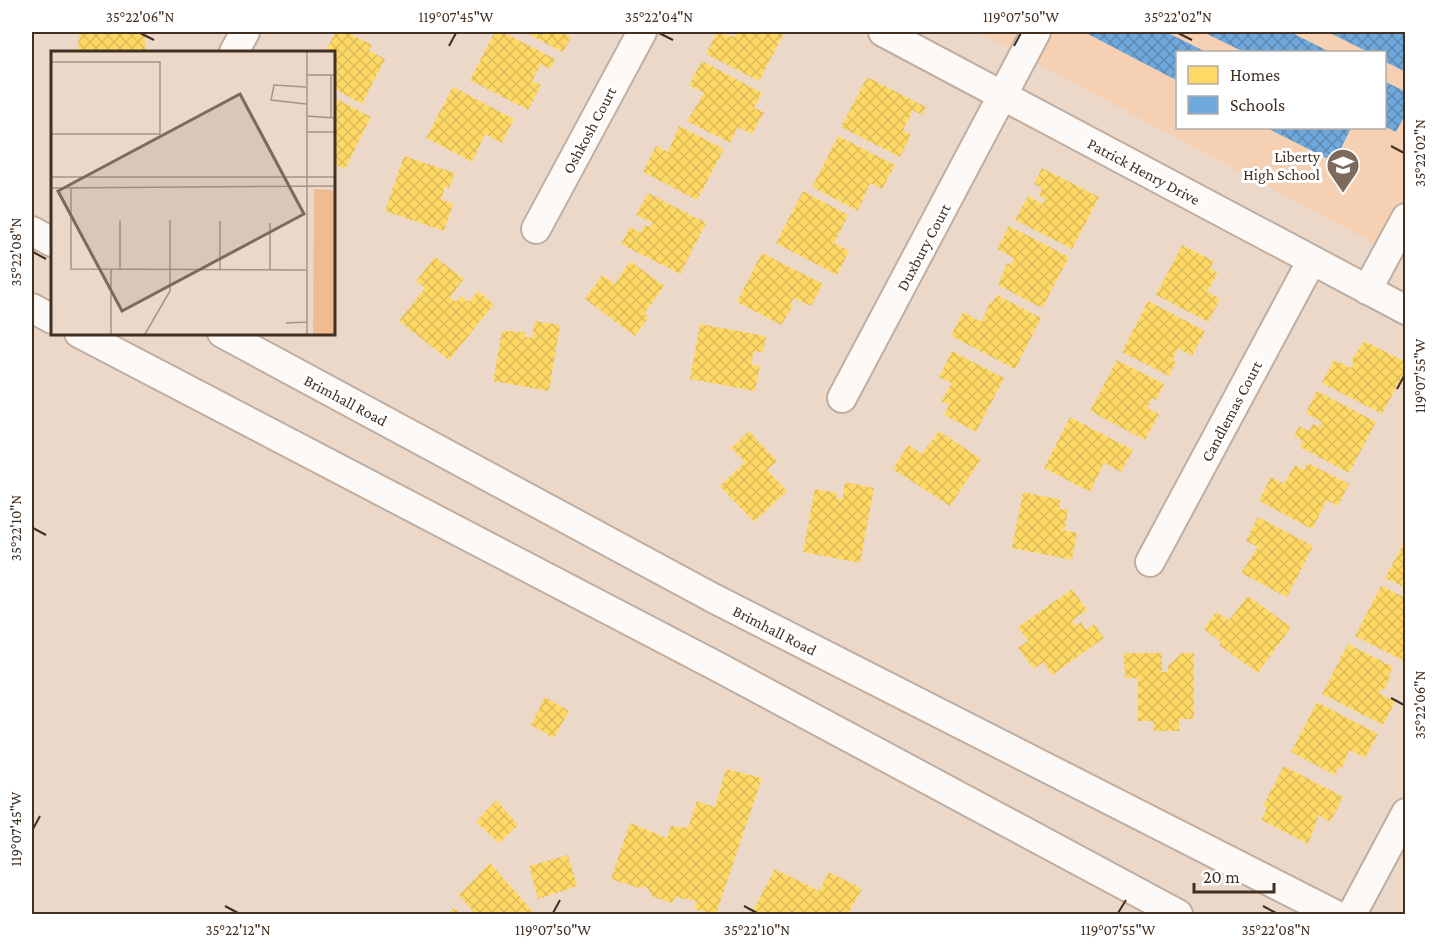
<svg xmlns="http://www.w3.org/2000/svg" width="1437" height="946" font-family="'Crimson Pro',serif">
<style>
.built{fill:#f5d0b3;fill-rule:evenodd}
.homes{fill:url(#homes-cross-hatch)}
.schools{fill:url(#schools-cross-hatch)}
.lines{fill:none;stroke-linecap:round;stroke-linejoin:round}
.minor-casing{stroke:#bfaea0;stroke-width:32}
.minor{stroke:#fcf9f7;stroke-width:28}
.ticks{fill:none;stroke:#412f21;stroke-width:2}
.labels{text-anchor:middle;stroke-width:6;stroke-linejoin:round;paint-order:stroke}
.street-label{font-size:16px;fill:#412f21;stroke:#fff}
.poi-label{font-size:16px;fill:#412f21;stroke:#fff;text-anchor:end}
.inset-road{fill:none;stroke:#a89486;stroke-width:1.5}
.view{fill:#7d6a5c;fill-opacity:0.15;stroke:#7d6a5c;stroke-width:3}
.inset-edge{fill:none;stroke:#412f21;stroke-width:3}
.neatline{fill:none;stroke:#412f21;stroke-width:2}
.ticks-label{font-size:15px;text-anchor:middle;fill:#412f21}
</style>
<defs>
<pattern id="homes-cross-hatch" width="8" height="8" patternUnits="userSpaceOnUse" patternTransform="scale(1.5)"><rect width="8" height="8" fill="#ffd966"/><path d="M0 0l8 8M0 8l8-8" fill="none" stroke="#dcbb58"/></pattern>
<pattern id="schools-cross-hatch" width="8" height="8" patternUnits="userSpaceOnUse" patternTransform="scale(1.5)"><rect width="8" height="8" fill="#6fa8dc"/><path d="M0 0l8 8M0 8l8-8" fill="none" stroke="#5d89b2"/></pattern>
</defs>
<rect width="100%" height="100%" fill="#ecd8c9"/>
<path class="built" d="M978,32H1405V260ZM1178,52H1384V128H1178Z"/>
<path class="homes" d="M79,32H145V52H78Z
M336,32H346L372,45L369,51L385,59L362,104L333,88L335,57L333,52H325Z
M495,32H502L555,59L550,69L541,64L532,81L541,85L528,110L470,80Z
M524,32H560L571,37L563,52Z
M717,32L734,37L737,32L784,33L759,81L706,54Z
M702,61L762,93L754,108L764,112L752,134L738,127L730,143L687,121L704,93L689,85Z
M867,77L926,107L922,115L913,110L903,130L911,135L900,157L841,127Z
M453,87L514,119L502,143L485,134L472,162L426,138Z
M333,97L371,117L345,169L333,163Z
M679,126L724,149L697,200L643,172L656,146L668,152Z
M838,136L895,165L882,189L870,183L858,211L812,187Z
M404,156L455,173L449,188L445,187L441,199L453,204L444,231L385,211Z
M1042,168L1099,197L1072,249L1015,220L1028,196L1043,204L1045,199L1039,195L1042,188L1034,184Z
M803,191L848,215L834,243L849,251L837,275L776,243Z
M648,193L706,223L680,274L621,244L630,227L641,233L645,225L650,227L653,223L636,215Z
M1009,226L1069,257L1042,308L998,285L1007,263L1011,265L1014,258L997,249Z
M1182,245L1214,261L1210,268L1218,273L1207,292L1220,299L1208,322L1156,295Z
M762,253L823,284L811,306L794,298L790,304L793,306L781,325L737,302Z
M435,257L464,279L450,297L456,302L461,296L469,302L478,291L494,304L449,360L399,321L425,288L416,281Z
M630,261L664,286L644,314L649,317L635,336L585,299L602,275L615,284Z
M997,295L1041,318L1015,369L951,336L963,312L982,322L990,302L992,303Z
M1148,301L1205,331L1192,356L1178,348L1172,360L1176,362L1169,376L1122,352Z
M535,321L560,325L549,391L493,381L502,331L525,332V337L532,338Z
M700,324L766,336L763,352L754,351L751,364L760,366L755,391L690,379Z
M1364,341L1406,362V369L1382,414L1322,383L1334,360L1351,368L1354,363L1351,361Z
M952,351L1004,378L976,432L944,415L949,405L941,401L952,383L939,377Z
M1117,360L1164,384L1156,400L1152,398L1147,408L1159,414L1145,440L1090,411Z
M1317,391L1376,422L1349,473L1300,447L1303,441L1294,436L1299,426L1309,431L1313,424L1319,427L1322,422L1306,413Z
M1070,417L1133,450L1121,472L1104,463L1090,492L1044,468Z
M749,431L777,461L767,470L787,491L754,522L720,486L745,462L731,448Z
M939,431L981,459L950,506L893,469L908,445L922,454Z
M1308,463L1349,484L1338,506L1327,500L1312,529L1259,501L1271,477L1284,484L1295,465L1304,470Z
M845,482L874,488L860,563L803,552L815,489L837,493L836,498L842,499Z
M1023,492L1061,500L1059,509L1068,510L1065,527L1062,530L1077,533L1072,560L1012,548Z
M1258,517L1313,546L1287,597L1241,573L1258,547L1246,541Z
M1406,539V588L1385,578Z
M1381,586L1406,598V662L1355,636Z
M1072,589L1087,610L1072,621L1076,626L1081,622L1086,630L1094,624L1104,638L1052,675L1043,662L1034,669L1018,648L1028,641L1018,627Z
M1248,596L1291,627L1258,673L1219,645L1221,642L1204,629L1216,612L1229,620Z
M1348,644L1393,667L1388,676H1391L1384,690L1381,689L1379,693L1395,702L1383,725L1322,694Z
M1124,653H1162V672H1168V666L1182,653H1194V719H1179V731H1154L1153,721H1138V678H1125Z
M545,697L569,711L554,738L531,725Z
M1317,702L1378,734L1365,758L1349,750L1342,768L1339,767L1335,775L1291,752Z
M1284,766L1343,797L1330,822L1319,815L1308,844L1261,820L1267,808L1263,806Z
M726,769L762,778L716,914L694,909L697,901L675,897L672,903L653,897L646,886L639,888L611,879L630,823L667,838L671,826L688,828L697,801L715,807Z
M496,800L518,825L499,843L476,822Z
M568,855L577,886L538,899L529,866Z
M490,863L535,914H469L472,910L459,895Z
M775,869L819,891L829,872L862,889L848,914H751Z
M454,908L461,914H446Z"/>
<path class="schools" d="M1089,32H1166L1206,52H1178V81L1088,34Z
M1203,32H1290L1330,52H1244Z
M1328,32H1406V72L1384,61V52H1368Z
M1384,81L1406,92V113L1396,132L1384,126Z
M1267,128H1351L1334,162Z"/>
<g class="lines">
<g class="minor-casing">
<path id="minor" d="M883,32L1406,310
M234,52L245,32
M536,229L642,32
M32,231L52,242
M1367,290L1406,218
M32,308L52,319
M79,333L720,668L1178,914
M222,333L713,598L1334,914
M842,398L1036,32
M1150,562L1312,260
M1352,914L1406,813"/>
</g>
<use href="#minor" class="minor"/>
</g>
<path class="ticks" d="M140,33L154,40M659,33L673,40M1178,33L1192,40M449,46L456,33M1014,46L1021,33M1391,146L1404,153M33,252L46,259M1397,389L1404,376M33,528L46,535M1391,698L1404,705M33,829L40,816M225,906L238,913M744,906L757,913M1263,906L1276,913M553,913L560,900M1118,913L1126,900"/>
<defs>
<g id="school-pin" transform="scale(1.725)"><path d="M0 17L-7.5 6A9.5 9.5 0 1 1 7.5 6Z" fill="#7d6a5c" stroke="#fff"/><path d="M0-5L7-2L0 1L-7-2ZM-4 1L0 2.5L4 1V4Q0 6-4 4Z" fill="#fff"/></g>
</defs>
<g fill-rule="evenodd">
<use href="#school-pin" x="1343" y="165"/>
</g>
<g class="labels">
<g class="street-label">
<text transform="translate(589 130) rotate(-62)" y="6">Oshkosh Court</text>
<text transform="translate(1144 171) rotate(28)" y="6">Patrick Henry Drive</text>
<text transform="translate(923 247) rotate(-62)" y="6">Duxbury Court</text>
<text transform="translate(346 400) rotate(28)" y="6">Brimhall Road</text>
<text transform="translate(1231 411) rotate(-62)" y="6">Candlemas Court</text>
<text transform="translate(775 630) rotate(27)" y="6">Brimhall Road</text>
</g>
<g class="poi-label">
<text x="1320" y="162">Liberty<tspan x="1320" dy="18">High School</tspan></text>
</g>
</g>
<g transform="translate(51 51)">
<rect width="284" height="284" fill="#ecd8c9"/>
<path d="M263,138L283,139V283H262Z" fill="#f1bb8f"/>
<path class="inset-road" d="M256,0V283M0,11H109V83H0M255,24H284M280,24V67M255,53L220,49L223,34L255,36M255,65L284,67M255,81H284M0,126H284M0,137L284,135M20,137V218L256,219M69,218V169M169,219V170M219,219V172M235,272L256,271M60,283V218M94,283L119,240V169"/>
<path class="view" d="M189,43L253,163L71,260L7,140Z"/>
<rect width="284" height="284" class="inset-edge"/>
</g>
<rect width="1437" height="946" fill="none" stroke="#ffffff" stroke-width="66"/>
<rect x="1176" y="51" width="210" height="78" fill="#ffffff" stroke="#b3aca6" stroke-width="1.5"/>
<rect x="1188" y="66" width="30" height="18" fill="#ffd966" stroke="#b3aca6" stroke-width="1.5"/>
<text x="1230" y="81" font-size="18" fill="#412f21">Homes</text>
<rect x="1188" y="96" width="30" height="18" fill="#6fa8dc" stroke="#b3aca6" stroke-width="1.5"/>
<text x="1230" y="111" font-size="18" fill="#412f21">Schools</text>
<path d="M1194 883v9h80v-9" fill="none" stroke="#412f21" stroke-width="3"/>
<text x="1203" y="883" font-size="18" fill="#412f21" stroke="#ffffff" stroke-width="4.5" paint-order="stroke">20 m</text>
<rect x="33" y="33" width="1371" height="880" class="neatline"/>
<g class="ticks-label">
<text x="140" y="22">35°22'06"N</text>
<text x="456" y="22">119°07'45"W</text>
<text x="659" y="22">35°22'04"N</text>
<text x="1021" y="22">119°07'50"W</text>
<text x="1178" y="22">35°22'02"N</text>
<text transform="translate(1420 153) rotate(-90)" y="5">35°22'02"N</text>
<text transform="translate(16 252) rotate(-90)" y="5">35°22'08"N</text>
<text transform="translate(1420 376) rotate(-90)" y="5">119°07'55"W</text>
<text transform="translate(16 528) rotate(-90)" y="5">35°22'10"N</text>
<text transform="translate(1420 705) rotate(-90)" y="5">35°22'06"N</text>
<text transform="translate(16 829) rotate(-90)" y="5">119°07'45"W</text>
<text x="238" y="935">35°22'12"N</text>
<text x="553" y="935">119°07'50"W</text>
<text x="757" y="935">35°22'10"N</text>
<text x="1118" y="935">119°07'55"W</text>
<text x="1276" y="935">35°22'08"N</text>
</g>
</svg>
